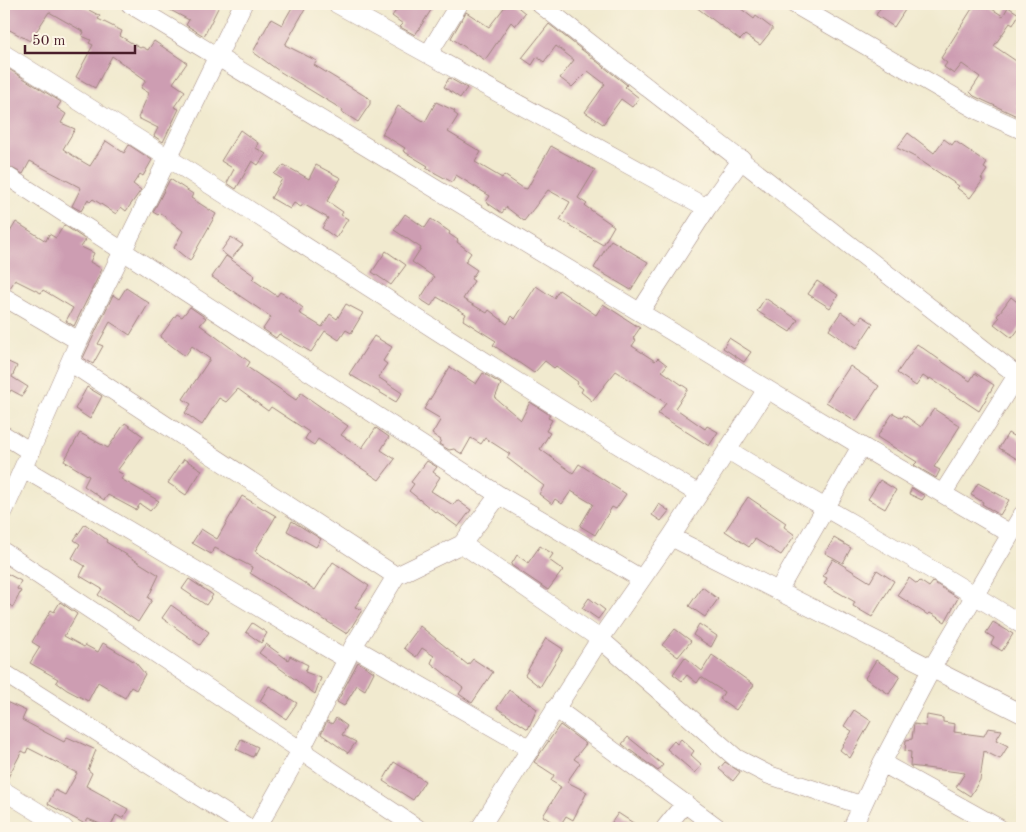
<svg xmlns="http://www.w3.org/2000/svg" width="1026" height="832" font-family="'Old Standard TT',serif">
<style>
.building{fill:#cd9db2}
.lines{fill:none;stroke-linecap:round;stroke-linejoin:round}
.minor-casing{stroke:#9e847d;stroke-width:19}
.minor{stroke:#fff;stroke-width:18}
</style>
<rect width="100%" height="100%" fill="#fcf5e5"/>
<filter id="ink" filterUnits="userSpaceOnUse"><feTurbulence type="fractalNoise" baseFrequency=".02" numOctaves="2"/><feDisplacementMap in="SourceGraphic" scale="10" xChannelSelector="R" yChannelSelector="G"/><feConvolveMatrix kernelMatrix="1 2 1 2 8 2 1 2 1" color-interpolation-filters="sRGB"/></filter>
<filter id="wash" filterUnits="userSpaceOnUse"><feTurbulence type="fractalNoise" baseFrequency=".0096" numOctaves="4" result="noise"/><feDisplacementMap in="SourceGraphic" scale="20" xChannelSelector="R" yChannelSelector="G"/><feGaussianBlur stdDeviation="1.12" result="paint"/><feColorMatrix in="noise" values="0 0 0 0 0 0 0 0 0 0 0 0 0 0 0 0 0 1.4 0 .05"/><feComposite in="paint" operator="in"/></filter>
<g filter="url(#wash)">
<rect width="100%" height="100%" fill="#f1eacf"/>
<g id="blocks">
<path class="building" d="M4,4H78L100,16L98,19L122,31L120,36L140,48L142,47L148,50L154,41L187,63L173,83L185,91L174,107L179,109L163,142L154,136L158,128L138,118L149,93L141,88L146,80L112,56L95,88L76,77L93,45L89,43L91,40L82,36L84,32L49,12L30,41L4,27Z
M159,4H220L204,36L186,25L189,20Z
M294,4H308L285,45L317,61L314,65L370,99V104L358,122L342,112L343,110L279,71L253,52L271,19L282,25Z
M401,4H435L415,35L400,27L403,24L392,16Z
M507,4H514L525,13L515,26L511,22L485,60L451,38L466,12L489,27Z
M692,4H735L754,19L756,16L772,28V30L760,45L745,35L740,40Z
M883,4H896L905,10L894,27L876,15Z
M975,4H984L1003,16L1008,7L1019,14L1013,25L1010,23L994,46L1022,65V99L1017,106L1022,111L1019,117L974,96L970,92L980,77L962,64L954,74L944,67L947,63L941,58Z
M549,24L627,85L625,87L639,98L632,107L621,99L603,124L585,112L605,84L588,71L572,87L560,78L574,60L556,46L544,62L537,57L532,65L522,58Z
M4,66L61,102L57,108L66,114L61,123L75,129L63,149L78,159L90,166L106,141L124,153L129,145L152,160L143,176L140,174L133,184L141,190L126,211L121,207L116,214L93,199L90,202L88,199L81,211L72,206L81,188L30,161L23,174L4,164Z
M449,78L467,88L460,98L444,87Z
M436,102L455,111L454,113L458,116L448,132L481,152L475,162L502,178L504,175L523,188L527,189L551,146L595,170L578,198L587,204L585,206L614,226L603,245L560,220L570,202L548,190L524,221L506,207L502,213L486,202L490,196L456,175L452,182L426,168L428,166L403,151L405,148L382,134L398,106L425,122Z
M240,130L258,143L256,148L266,154L258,165L252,161L236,189L227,183L234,169L221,161Z
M908,133L934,153L944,139L952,145L955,141L987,163L984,168L987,170L981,179L983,180L970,198L957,188L959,186L915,157L897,148Z
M284,165L309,179L316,165L341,178L327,201L343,212L341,215L348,219L336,238L322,228L328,218L303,204L301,207L294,203L290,209L271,198L282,179L274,174Z
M170,179L193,194L191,198L216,214L190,261L174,248L183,231L160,213L158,215L153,212Z
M405,214L425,228L431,219L450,232L449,234L458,240L457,242L471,253L465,262L477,270L471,279L474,281L463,299L487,313L489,310L507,324L512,316L515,319L536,286L554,298L559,290L596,315L603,304L640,328L633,338L636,340L632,346L655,361L658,358L667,365L662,371L688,389L675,408L705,429L707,426L718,432L709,446L658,414L666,403L616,371L592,401L581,392L583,389L577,384L578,382L556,366L554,368L545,361L534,373L493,345L496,341L463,320L466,314L437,297L431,306L420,299L434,277L412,262L421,248L394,230Z
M16,222L46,241L49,234L56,238L64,225L86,240L81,247L94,253L90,262L102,269L74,326L66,321L73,308L43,290L41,293L15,280L10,288L4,286V242Z
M231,237L243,245L231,259L221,251Z
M611,240L648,262L631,290L594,268Z
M386,251L406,265L391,285L372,272Z
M226,256L255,276L252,279L277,296L280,292L293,300L303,308L299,313L322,327L330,314L337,319L346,304L363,313L351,333L346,330L339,340L325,331L311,352L279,334L276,338L263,329L271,317L212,277Z
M817,281L838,295L830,308L808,294Z
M126,288L149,303L130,335L110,322L98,344L103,346L93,364L83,358L113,295L119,299Z
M1011,297L1022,306V325L1012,338L994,324L999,318L997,316Z
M765,298L798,320L790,332L757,311Z
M190,307L206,318L200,325L250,362L247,367L296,400L301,393L348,426L341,435L362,448L376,428L389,437L381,450L395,459L379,480L318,439L314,445L305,439L309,432L271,407L268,411L238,389L226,402L219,398L202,425L185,413L191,404L183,399L210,359L192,346L185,356L160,337L177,314L182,317Z
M841,312L857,323L862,316L873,323L856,349L829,330Z
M374,336L392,347L383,361L387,364L378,377L402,393L396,402L349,374Z
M729,338L751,352L744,362L723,348Z
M917,344L970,381L975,373L994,385L979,411L930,378L929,380L923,376L916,386L897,373Z
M4,360L17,366L12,377L28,387L22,396L11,390L4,401Z
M850,366L879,386L856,421L826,402Z
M450,367L476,384L483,373L501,384L495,398L521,420L530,402L550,415L548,418L552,420L546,431L550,433L540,449L573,473L579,464L626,494L616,509L612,507L595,535L580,526L593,504L571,491L562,504L555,499L552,504L539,494L544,486L507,458L510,454L485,438L481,444L471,438L462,454L454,449L449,450L439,444L441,440L432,434L441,419L424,409Z
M87,387L102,396L90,419L75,409Z
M934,409L960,426L934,467L940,470L936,478L914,465L917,462L877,437L893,413L902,418L904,415L921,427Z
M125,423L143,436L117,471L124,475L121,479L159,501L150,511L140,504L136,510L108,495L104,500L84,486L89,476L64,461L80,433L108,448Z
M1008,433L1022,441V462L999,448Z
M184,459L202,470L186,495L168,483Z
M427,461L437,467L433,472L440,477L431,491L453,505L457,500L471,510L458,527L436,511L435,512L409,491L414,484L411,482Z
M880,480L896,490L885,509L868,499Z
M978,483L1009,500L1000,515L982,504L983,502L971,495Z
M912,488L925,496L922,500L909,494Z
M242,496L276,516L255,551L315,590L333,562L369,586L355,607L362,610L347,634L250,573L252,567L215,548L211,554L192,543L201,529L217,539Z
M748,497L786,523L784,527L795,535L781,555L755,539L749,547L725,531Z
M659,504L669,511L661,521L652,515Z
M292,521L321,539L316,547L287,531Z
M85,524L107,540L106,542L159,575L148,598L152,600L138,622L98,595L102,589L80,576L85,566L72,558L80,544L74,540Z
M834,538L851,548L843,563L825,553Z
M540,546L553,554L549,560L563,570L548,590L511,565L517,555L528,563Z
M833,559L870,582L877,570L894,581L872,617L853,606L855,602L824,584L827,578L823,576Z
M4,572L21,581L17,589L21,591L13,607L4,602Z
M909,578L917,584L920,581L929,587L933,582L958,598L945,622L930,613L928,615L897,595Z
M189,579L213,595L206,605L182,589Z
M702,587L718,599L705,617L689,606Z
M589,598L605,610L598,619L582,608Z
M60,602L77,614L64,636L84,647L85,645L98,652L103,643L135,662L145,674L136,690L131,687L125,698L98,682L88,701L67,690L56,682L58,679L30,663L40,647L32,642L51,610L54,612Z
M171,605L209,632L200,645L162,618Z
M993,622L1013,634L1002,651L991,644L994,638L986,633Z
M252,623L267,633L261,643L246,632Z
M699,624L717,636L711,647L693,635Z
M420,626L468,665L473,659L493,672L472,703L459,694L463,688L431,663L434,656L422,648L416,657L404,648Z
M675,629L691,641L678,657L662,645Z
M546,638L563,649L540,687L525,675Z
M266,644L288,660L290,656L308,665L305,672L321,678L315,694L259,653Z
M712,655L754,685L736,710L720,699L724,692L701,677L697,683L687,675L682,681L673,674L685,657L702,671Z
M876,660L900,676L889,694L865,678Z
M358,662L374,672L365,690L357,685L344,706L337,702Z
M269,686L297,703L286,719L260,701Z
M509,690L537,709L528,729L497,708Z
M4,701L26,711L22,720L64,742L67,737L96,750L88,770L92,773L86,786L128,809L123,819L116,815L110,828L88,819L85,824L48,804L55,790L65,795L77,773L28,748L26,753L22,751L6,781L4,780Z
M854,710L871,721L850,758L840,750L852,731L844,726Z
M927,715L943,718V722L955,724L954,732L984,736L988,728L1002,730L996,740L1008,746L1000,759L984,751L980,780L970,796L956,787L965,773L910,766L911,752L905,751L906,740L912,739L914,724L926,726Z
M336,718L347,726L342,735L356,742L348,753L321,734L327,721L332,724Z
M560,725L586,744L574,759L580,763L567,782L587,792L573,820L566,816L559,827L543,816L561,787L551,781L554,775L534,762Z
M628,737L663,765L658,771L622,744Z
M241,739L258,747L253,757L236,749Z
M681,739L694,751L691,755L702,765L695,773L667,749L674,741L677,744Z
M394,762L425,781L413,800L383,781Z
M725,762L740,772L733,781L719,769Z
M618,813L641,828H608Z"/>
</g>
</g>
<g filter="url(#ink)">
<use href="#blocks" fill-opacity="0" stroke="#9e847d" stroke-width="1"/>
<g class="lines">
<g class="minor-casing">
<path id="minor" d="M130,4L861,446L1011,534
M337,4L707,208
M540,4L1022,379
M794,4L977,110L1022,130
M429,53L459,4
M4,54C237,199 464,353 699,494
M4,174L499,495L640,578
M4,297L79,341
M640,312L707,208L742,159
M71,363L396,576
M4,435L31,452
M728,450C825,510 926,563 1022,625
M23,468L346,659
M943,493L1017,375
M4,511L79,341L243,4
M671,537L1022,714
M462,544L600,639L736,758L769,775L861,805
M4,552L417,828
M778,591L861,446
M353,647L531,749
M4,673L249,828
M555,708L718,828
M882,763L999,828
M4,791L64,828
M257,828L301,750L353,647L396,576L462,544L499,495
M480,828L600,639L671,537L767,389
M665,828L685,803
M852,828L882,763L932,668L1022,515"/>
</g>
<use href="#minor" class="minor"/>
</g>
</g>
<rect width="1026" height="832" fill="none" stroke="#fcf5e5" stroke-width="20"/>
<path d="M25 45v8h110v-8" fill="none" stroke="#4a1f2b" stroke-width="2.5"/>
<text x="32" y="45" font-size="15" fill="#4a1f2b" stroke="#fcf5e5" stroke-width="4" paint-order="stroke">50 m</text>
</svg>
